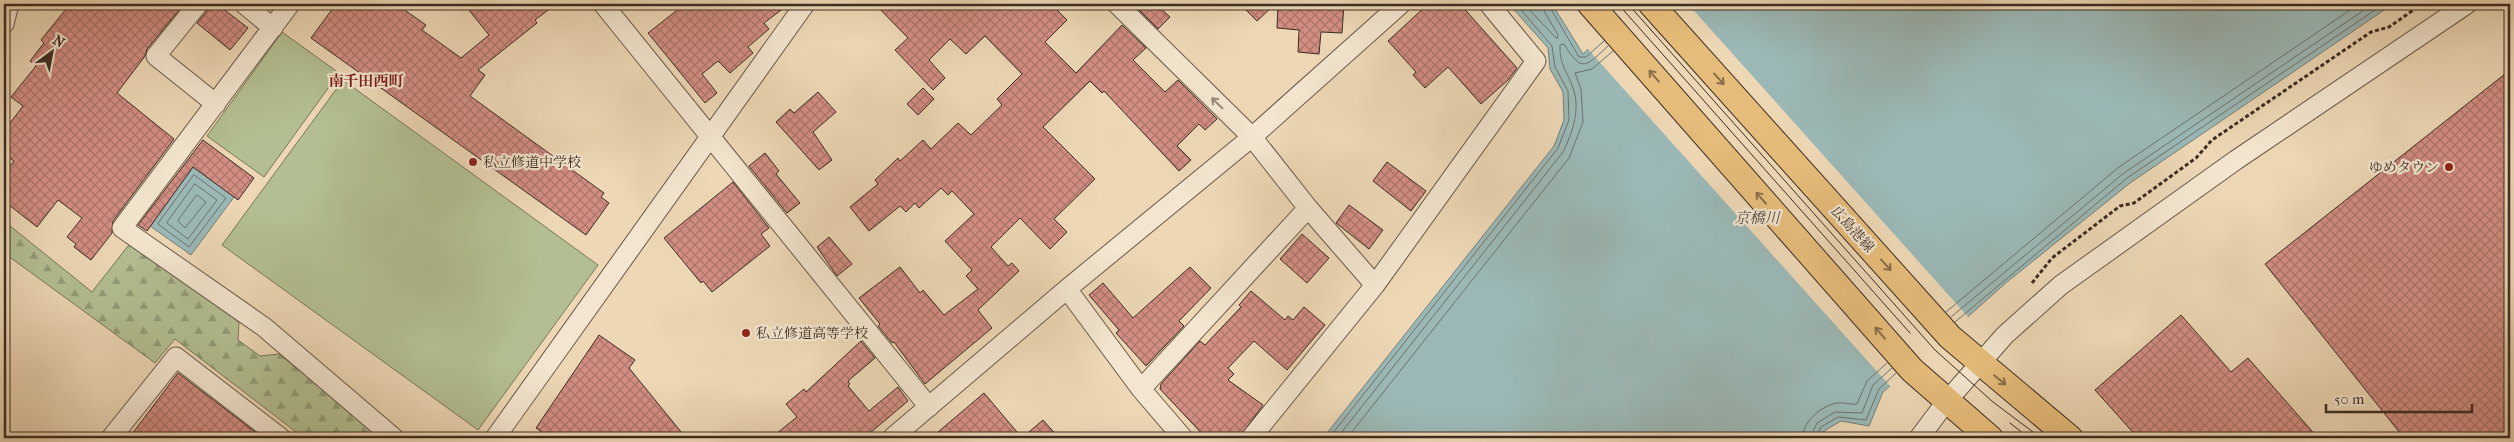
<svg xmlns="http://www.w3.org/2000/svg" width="2514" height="442" font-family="'IM FELL French Canon','Noto Serif JP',serif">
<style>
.forest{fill:url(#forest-firs);stroke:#78765a}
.pitch{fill:#b3bf92;stroke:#78765a}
.water{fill:#9bb8b6;stroke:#75807b}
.pier{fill:#edd7b5}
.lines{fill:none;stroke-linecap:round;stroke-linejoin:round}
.shore{stroke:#6c726c;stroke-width:1}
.building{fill:url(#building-cross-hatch);stroke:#3c2d23}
.minor-casing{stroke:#685848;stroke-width:21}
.major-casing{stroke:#3c2d23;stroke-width:27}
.path{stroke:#3c2d23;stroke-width:3;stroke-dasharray:4 2.5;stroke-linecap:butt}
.minor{stroke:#f3e5cf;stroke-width:19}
.major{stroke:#e6bc7a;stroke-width:25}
.tram{stroke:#3c2d23;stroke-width:1}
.oneway{stroke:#886d4a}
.oneway2{stroke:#988979}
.poi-dot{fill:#8f2418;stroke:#f3e5cf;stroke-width:2}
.labels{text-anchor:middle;stroke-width:4.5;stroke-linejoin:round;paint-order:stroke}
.poi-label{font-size:14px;fill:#3c2d23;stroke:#f3e5cf;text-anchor:start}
.street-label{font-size:14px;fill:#3c2d23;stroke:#f3e5cf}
.neighbourhood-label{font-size:15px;font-weight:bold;fill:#7a1f14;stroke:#f3e5cf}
.water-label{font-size:15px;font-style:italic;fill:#4f4940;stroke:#f3e5cf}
</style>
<defs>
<pattern id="forest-firs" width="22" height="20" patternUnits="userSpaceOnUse" patternTransform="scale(1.25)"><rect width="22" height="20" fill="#b3bf92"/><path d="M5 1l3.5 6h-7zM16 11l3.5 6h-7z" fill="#939c77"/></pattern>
<pattern id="building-cross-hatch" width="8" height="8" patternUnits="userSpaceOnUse" patternTransform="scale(1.25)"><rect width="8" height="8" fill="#d38e83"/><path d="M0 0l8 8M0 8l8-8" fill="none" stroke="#ac746b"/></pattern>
</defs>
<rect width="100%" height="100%" fill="#edd7b5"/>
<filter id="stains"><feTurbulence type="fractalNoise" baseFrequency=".004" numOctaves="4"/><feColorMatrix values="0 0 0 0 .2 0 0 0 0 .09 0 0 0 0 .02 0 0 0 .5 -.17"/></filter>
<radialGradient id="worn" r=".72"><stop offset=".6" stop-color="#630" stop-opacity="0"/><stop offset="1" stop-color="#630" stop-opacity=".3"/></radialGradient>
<path class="forest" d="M4,221L92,292L128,246L138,247L239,322L238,340L260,356L279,354L384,438H304L175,339L155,363L4,253Z"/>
<path class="pitch" d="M282,32L339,73L264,177L207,136Z
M343,80L598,265L478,430L222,245Z"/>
<path class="water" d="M1509,4H1552L1583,54L1637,4H2393L2130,183L2007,282L1883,392L1869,426L1841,421L1824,431L1820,438H1323L1554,146L1564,120L1563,92L1550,69L1548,48Z
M193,167L234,197L191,255L150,226Z"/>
<path class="pier" d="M1635,4H1688L1970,319L1891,387L1586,47Z"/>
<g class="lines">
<path class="shore" d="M1524,4L1557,39L1558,35L1544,11L1542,4
M1548,4L1579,57H1586L1604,41
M194,175L226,198L189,247L158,224Z
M195,184L217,200L188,239L167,223Z
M197,195L206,202L185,228L178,221Z
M1946,312L2119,167L2359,4
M1951,317L2124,173L2373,4
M1955,322L2127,178L2384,4
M1329,438L1558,148L1569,120L1568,91L1555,67L1552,46L1516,4
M1337,438L1563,152C1572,133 1581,110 1573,88C1567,71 1559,64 1560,45L1564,44C1582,74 1586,66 1608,46
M1347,438L1569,158L1583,122L1581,89L1575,73L1592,69L1613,51
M1802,438C1803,421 1821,406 1837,403C1844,402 1851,405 1857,404L1867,381L1887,363
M1810,438L1817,423L1835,412L1862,413L1873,385L1892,368
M1816,438L1821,427L1838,417L1866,420L1879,389L1896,373"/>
</g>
<path class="building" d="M70,4H184L147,49L145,56L117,93L174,139L113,221L112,233L91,260L74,247L76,244L67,237L82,218L58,200L37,227L4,201V174L14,161L4,154V131L23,106L11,97L36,66L30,61L44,43L41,40Z
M209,4H217L248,28L230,50L197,23L207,11Z
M336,4H396L426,25L422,30L461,58L489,35L464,4H556L535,20L537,23L478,70L485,75L470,96L604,193L601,197L609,203L586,235L311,38Z
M685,4H789L764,23L769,29L748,47L753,53L730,73L718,61L702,74L717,93L705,103L648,33Z
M875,4H1051L1067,20L1045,42L1076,73L1122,25L1146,48L1133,60L1165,92L1178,80L1217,119L1205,130L1199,124L1177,146L1191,160L1179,171L1104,91L1102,93L1090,81L1043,127L1095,179L1054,219L1067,232L1050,249L1020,218L991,247L1008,266L1012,263L1019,271L978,310L992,328L925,384L894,342L892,343L878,326L880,324L859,298L900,267L920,293L923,290L944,315L978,289L966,276L972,270L945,241L974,214L952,191L948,195L941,188L919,208L915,203L906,212L900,206L869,231L850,207L878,184L875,180L898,158L900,161L923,140L931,149L958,123L971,135L1002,105L997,99L1022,74L985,36L966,54L950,39L929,60L945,78L933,90L895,50L908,38Z
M1133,4H1156L1170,17L1158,29Z
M1240,4H1275L1257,21Z
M1278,4H1344L1342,33L1321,32L1319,54L1298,52L1299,30L1277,28Z
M1428,4H1460L1517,68L1508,80L1481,104L1448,67L1425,88L1413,75L1416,72L1388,41Z
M2510,70V438H2404L2265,264Z
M923,88L934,99L918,115L907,104Z
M818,92L836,112L813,132L832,160L819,170L776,122L790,109L794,113Z
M203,140L254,178L238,200L193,167L147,231L138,225Z
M765,153L779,171L776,174L800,203L787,213L749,166Z
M1387,162L1426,191L1411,211L1373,181Z
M733,182L769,228L761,234L770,246L712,292L703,281L701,283L664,238Z
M1349,205L1383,230L1369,249L1336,223Z
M1302,234L1329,258L1307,283L1280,259Z
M829,237L852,264L837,276L817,247Z
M1190,267L1211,288L1179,321L1184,326L1146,366L1116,333L1119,330L1089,295L1103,283L1133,318Z
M1251,291L1285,320L1288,316L1293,320L1304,307L1325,325L1287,370L1254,341L1228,368L1234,374L1228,380L1263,405L1239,438H1206L1160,389L1161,384L1200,341L1205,345L1241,307L1239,305Z
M2181,315L2231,372L2248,358L2318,438H2138L2095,390Z
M599,335L635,360L629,368L686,438H551L536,428Z
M861,341L875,358L848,381L850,384L848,386L869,411L898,387L908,401L864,438H771L797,417L786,404L804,389L806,392Z
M178,373L263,438H129Z
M984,393L1022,438L1043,420L1059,438H931Z"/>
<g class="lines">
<g class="minor-casing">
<path id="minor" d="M198,4L156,56L216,104
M244,4L273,28
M290,4L122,228L264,327L394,438
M603,4L929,407
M1117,4L1252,137L1308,208L1375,285
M4,24L9,4
M1067,289L1141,389L1183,438
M1141,389L1308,208
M111,438L176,357L281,438
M495,438L805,4
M892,438L1067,289L1252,137L1401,4
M1251,438L1375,285L1536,61L1489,4
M1919,438L1946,402L2005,335L2061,285L2236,160L2467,4"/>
</g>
<g class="major-casing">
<path id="major" d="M1590,4L1912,370L1990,438
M1651,4L1950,337L2070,438"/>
</g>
<path class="path" d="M2032,283L2052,258L2120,206L2134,203L2196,158L2212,140L2371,32L2389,27L2422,4"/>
<use href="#minor" class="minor"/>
<use href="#major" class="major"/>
<path class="tram" d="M1618,4L1910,333
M1628,4L1935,350L1993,402L2041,438
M2010,423L2029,438"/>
</g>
<defs><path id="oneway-shaft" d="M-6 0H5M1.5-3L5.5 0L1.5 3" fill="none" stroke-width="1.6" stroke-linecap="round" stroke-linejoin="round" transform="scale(1.25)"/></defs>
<g class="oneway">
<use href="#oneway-shaft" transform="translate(1654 76) rotate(-131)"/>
<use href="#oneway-shaft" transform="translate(1719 79) rotate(48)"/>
<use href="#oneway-shaft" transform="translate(1761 198) rotate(-131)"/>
<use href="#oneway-shaft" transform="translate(1886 265) rotate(48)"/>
<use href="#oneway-shaft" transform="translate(1880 333) rotate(-131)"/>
<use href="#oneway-shaft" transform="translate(2000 380) rotate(39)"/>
</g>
<use class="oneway2" href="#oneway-shaft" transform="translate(1217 103) rotate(-136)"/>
<g class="poi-dot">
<circle cx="473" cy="162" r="5"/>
<circle cx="2449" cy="167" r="5"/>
<circle cx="746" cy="333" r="5"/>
</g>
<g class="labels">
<g class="poi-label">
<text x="483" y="167">私立修道中学校</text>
<text x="2439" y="172" text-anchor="end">ゆめタウン</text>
<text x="756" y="338">私立修道高等学校</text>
</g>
<g class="street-label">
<text transform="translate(1853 229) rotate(48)" y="5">広島港線</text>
</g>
<g class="neighbourhood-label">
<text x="366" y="86">南千田西町</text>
</g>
<g class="water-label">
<text x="1757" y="223">京橋川</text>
</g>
</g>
<rect width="2514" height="442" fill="none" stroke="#edd7b5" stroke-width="20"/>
<rect x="5" y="5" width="2504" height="432" fill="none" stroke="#3c2d23" stroke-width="2.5"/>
<rect x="10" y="10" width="2494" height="422" fill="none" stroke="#3c2d23"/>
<g transform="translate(52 52) rotate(32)" stroke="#f3e5cf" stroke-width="4" paint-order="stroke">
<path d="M0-4L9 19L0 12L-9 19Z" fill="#3c2d23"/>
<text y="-8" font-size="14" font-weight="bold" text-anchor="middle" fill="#3c2d23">N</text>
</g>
<path d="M2326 404v8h146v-8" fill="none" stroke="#3c2d23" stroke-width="2.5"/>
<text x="2334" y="404" font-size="15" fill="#3c2d23" stroke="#f3e5cf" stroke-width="4" paint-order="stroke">50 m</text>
<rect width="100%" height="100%" filter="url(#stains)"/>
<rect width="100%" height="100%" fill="url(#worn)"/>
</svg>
